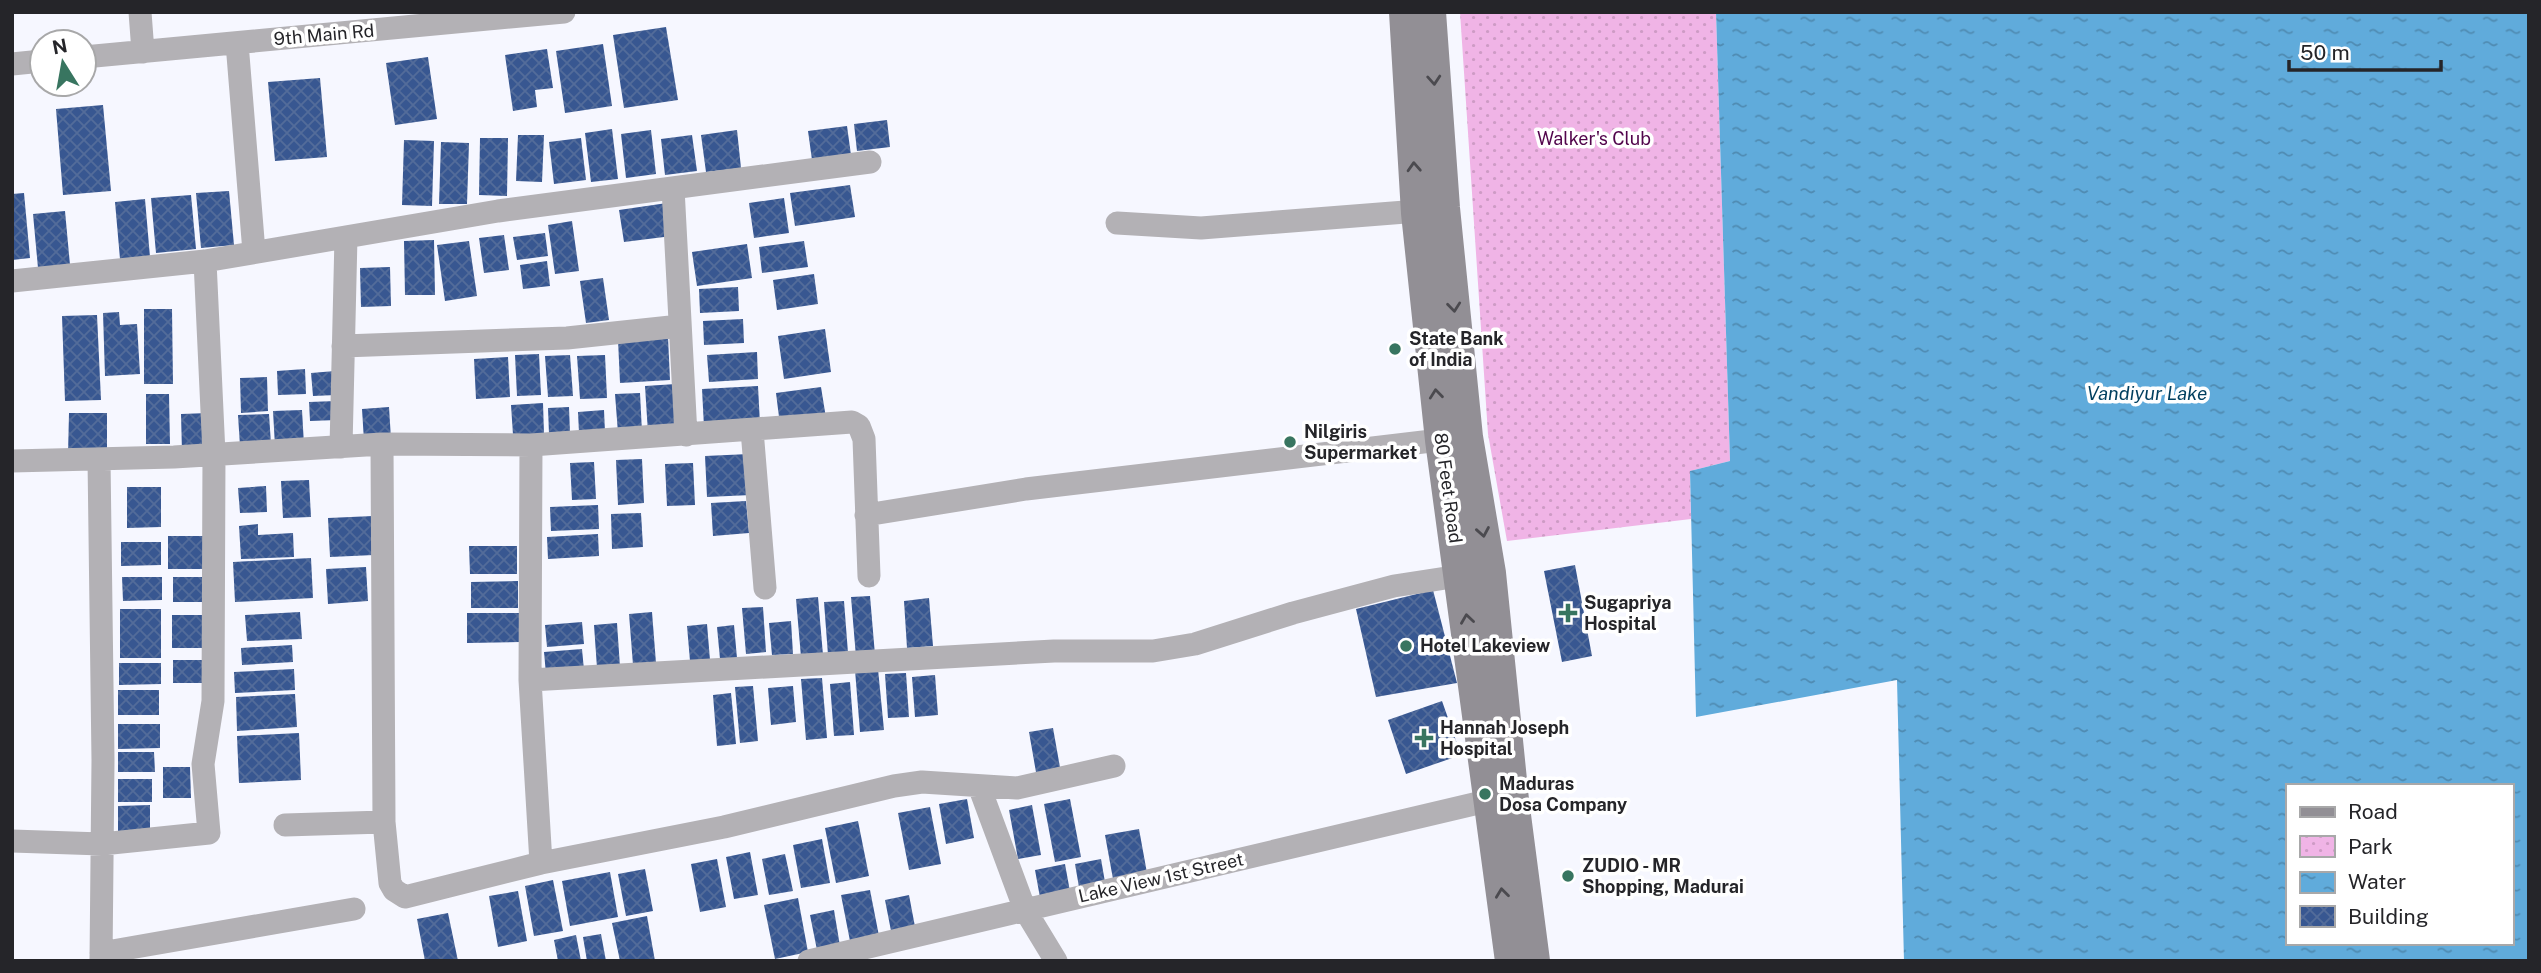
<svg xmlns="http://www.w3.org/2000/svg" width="2541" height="973" font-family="'Public Sans',sans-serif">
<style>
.park{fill:url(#park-dots)}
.water{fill:url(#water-ripples);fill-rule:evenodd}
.building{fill:url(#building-cross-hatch)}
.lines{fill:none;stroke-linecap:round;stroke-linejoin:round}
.street{stroke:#b3b1b5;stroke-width:23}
.secondary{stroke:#928f95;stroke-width:32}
.oneway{stroke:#4b4a4f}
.poi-dot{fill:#387560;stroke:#fff;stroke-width:2.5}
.labels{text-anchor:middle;stroke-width:7;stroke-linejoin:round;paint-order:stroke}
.street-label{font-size:18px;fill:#252529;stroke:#fff}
.park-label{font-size:18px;fill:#52054c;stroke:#fff}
.poi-label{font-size:18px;font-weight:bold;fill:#252529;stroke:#fff;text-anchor:start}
.water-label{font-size:19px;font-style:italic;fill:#003f5f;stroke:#fff}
</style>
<defs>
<pattern id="park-dots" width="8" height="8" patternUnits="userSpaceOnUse" patternTransform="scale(1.75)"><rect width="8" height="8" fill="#f0b4e6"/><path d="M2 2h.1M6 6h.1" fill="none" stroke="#ce9bc5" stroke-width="1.8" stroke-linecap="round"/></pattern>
<pattern id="water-ripples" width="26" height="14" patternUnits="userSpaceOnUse" patternTransform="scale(1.75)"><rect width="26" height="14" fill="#60abdb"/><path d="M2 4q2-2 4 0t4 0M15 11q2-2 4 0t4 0" fill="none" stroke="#4f8bb2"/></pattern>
<pattern id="building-cross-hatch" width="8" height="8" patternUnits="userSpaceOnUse" patternTransform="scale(1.75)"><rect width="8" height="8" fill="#385791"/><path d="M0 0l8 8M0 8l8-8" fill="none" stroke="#536c9a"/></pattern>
</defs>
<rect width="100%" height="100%" fill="#f6f7ff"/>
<path class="park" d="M1460,12H1716L1730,461L1690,471L1691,519L1507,541L1488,434Z"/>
<path class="water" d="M1716,12H2529V961H1904L1897,680L1696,717L1690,471L1730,461ZM2287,786H2511V943H2287Z"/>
<path class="building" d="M666,27L678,100L624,108L613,35Z
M603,44L612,106L565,113L556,51Z
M547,49L553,88L535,90L537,107L513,111L505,55Z
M428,57L437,119L395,125L386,63Z
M320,78L327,157L275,161L268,82Z
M103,105L111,191L63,195L56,109Z
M887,120L890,147L857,151L854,124Z
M847,126L851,155L812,160L808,131Z
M612,129L618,179L591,182L585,133Z
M651,130L656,174L626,178L621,134Z
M737,130L741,168L706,172L701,135Z
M518,135H544L542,182L516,181Z
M692,135L697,171L665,175L661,139Z
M480,138H508L507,196L479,195Z
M581,138L586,180L554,184L549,142Z
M404,140L434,141L432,206L402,205Z
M441,142L469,143L467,204H439Z
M850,185L855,217L795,226L790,193Z
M229,191L234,245L201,248L196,193Z
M24,193L30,258L12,260V194Z
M191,195L196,249L156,253L151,198Z
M784,198L789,233L754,238L749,203Z
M145,199L150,257L120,259L115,202Z
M667,203L672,236L624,242L619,210Z
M65,211L70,265L38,268L33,214Z
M572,221L579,271L555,274L548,225Z
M545,233L548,256L517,260L513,237Z
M504,235L509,270L484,273L479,238Z
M434,240L435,295H405L404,241Z
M469,241L477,296L445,301L437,245Z
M804,241L808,267L762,273L759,247Z
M747,244L752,278L697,286L692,252Z
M547,261L550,286L523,289L520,265Z
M390,267L391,306L361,307L360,268Z
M814,274L818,304L777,310L773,280Z
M603,278L609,320L586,323L580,281Z
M738,287L739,311L700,313L699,289Z
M144,309H172L173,384H144Z
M119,312L120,325L137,324L140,374L105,376L103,313Z
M97,315L101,400L65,401L62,316Z
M743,319L744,343L704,345L703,321Z
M825,329L831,372L784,379L778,336Z
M668,337L670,380L620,383L618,340Z
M757,352L758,379L709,382L707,355Z
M539,354L541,395L517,396L515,355Z
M570,355L573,396L548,397L545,356Z
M605,355L607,398L580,399L577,356Z
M508,357L510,397L476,399L474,359Z
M305,369L306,394L278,395L277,371Z
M335,371L336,395L313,396L311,373Z
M267,377L268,411L241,413L240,378Z
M676,384L678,431L648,433L645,386Z
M758,386L760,424L704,427L702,389Z
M821,387L826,418L780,425L776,393Z
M640,393L642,432L618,433L615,394Z
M146,394H169L170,444H146Z
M336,401L337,420L310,421L309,402Z
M543,403L544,434L513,435L511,405Z
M389,407L391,439L364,441L362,409Z
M569,407L570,433L549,434L548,408Z
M302,410L304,445L275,446L273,411Z
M604,410L605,432L579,433L578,412Z
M69,413H107V454H68Z
M209,413L211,451L182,452L181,414Z
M269,414L271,444L240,446L238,415Z
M749,454L751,495L707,497L705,456Z
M642,459L644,503L618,505L616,460Z
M594,462L596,499L572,500L570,463Z
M693,463L695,505L667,506L665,464Z
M309,480L311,517L283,518L281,481Z
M266,486L267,512L240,513L238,488Z
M127,487H161V527L127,528Z
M746,501L749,533L713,536L711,503Z
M598,505L599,529L551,531L550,507Z
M641,513L643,547L612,549L611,514Z
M373,516L374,555L330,557L328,518Z
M258,524V535L293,533L294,557L241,559L239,526Z
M598,534L599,556L548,559L547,537Z
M168,536H207V569H168Z
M121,542H161V565L121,566Z
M469,546H517V574H470Z
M311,558L313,598L235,602L233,562Z
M1575,565L1592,656L1562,662L1544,571Z
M366,567L368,601L328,604L326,569Z
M122,577H162V600L123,601Z
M173,577H207V602H173Z
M518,581V608H471V582Z
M1433,590L1457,683L1376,697L1356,609Z
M870,596L875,655L856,657L851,597Z
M818,597L823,655L801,657L796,599Z
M929,598L933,646L907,648L904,601Z
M844,601L848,653L828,655L824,602Z
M763,607L766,652L746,654L742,608Z
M120,609H161V658H120Z
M300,612L302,639L247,641L245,615Z
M652,612L656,663L633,665L629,614Z
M467,613H520V642L467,643Z
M172,615H206V648H172Z
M791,621L793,654L772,655L769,623Z
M582,622L584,644L547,647L545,625Z
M617,623L620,667L597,668L594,625Z
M707,624L710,660L690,661L687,626Z
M734,625L737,658L720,659L717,627Z
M292,645L293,662L242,665L241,648Z
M582,649L584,670L546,674L544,652Z
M173,660H204V683H173Z
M119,663H161V684L119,685Z
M294,669L295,690L235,693L234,672Z
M878,669L884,730L860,732L855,670Z
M906,673L909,717L888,718L885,674Z
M935,675L938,715L915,717L912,677Z
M822,678L827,738L806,740L801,679Z
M850,682L854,735L834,736L830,684Z
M753,686L758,741L740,743L735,687Z
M793,686L796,722L771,725L768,688Z
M118,690H159V715H118Z
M731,693L736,744L717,746L713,695Z
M295,694L297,727L237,731L236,697Z
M1442,701L1461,755L1406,774L1388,720Z
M118,724H160V748L118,749Z
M1053,728L1061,773L1037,778L1029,732Z
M299,733L301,780L239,783L237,736Z
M118,752H154L155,772H118Z
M163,767H190L191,798H163Z
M118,779H152V802H118Z
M967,799L974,838L946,844L939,804Z
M1070,799L1081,857L1055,862L1044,804Z
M150,805V836H118V806Z
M1032,805L1041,855L1018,859L1009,810Z
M930,807L941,864L909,870L898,813Z
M858,821L869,876L836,883L825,828Z
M1139,829L1147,873L1113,879L1105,835Z
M822,839L830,883L801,888L793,845Z
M750,852L758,895L734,899L726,857Z
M785,854L793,891L769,895L762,859Z
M717,859L726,907L700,912L691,864Z
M1101,859L1106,888L1080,893L1075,864Z
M1065,864L1071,897L1041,903L1035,870Z
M645,869L653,911L626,916L618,874Z
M610,872L618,917L570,926L562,881Z
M553,880L563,931L534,936L525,886Z
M870,890L879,936L850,941L841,895Z
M518,891L527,941L498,947L489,896Z
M909,895L916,932L892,936L885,900Z
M798,898L808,952L775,959L764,905Z
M834,910L840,946L817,950L810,915Z
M448,913L458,961H425L417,919Z
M647,916L655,961H620L612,923Z
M601,934L606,961H587L583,937Z
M576,935L581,961H558L554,940Z"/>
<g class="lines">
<path class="street" d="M140,12L143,52
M237,43L254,252
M84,57L564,12
M12,64L42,61
M673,188L686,435
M1117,223L1201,228L1431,210
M12,281L205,261L498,211L870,162
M343,346L567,338L680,326
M752,430L765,588
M341,447L346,237
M99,459L103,760L101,961
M12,461L174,457L382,444L531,445L852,422L859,426L864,439L869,576
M866,515L1026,489L1457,438
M530,680L1054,651H1153L1195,644L1293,613L1394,586L1472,574
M979,786L1025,910L1056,961
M384,822L390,883L394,890L405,897L541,863L530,680L531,445
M285,825L384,822L382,444
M12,841L102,844L209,833L203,764L213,701L214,454L205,261
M541,863L724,827L894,786L922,782L1017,788L1114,766
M101,953L354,909
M809,961L1491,800H1505"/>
<path class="secondary" d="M1405,12L1417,213L1441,440L1511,961
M1430,12L1444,208L1467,437L1490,573L1513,800L1534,961"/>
</g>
<defs><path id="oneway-chevron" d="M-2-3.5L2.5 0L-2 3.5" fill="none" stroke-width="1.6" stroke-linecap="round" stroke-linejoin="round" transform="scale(1.75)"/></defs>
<g class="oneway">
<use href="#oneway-chevron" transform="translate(1434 80) rotate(86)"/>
<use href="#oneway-chevron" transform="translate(1414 167) rotate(-93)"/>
<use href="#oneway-chevron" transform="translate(1454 307) rotate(84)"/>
<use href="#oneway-chevron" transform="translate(1436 394) rotate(-96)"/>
<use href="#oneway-chevron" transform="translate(1483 532) rotate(80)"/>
<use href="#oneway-chevron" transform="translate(1467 619) rotate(-98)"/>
<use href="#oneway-chevron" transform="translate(1502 893) rotate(-97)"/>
</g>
<g class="poi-dot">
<circle cx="1395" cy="349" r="7"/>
<circle cx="1290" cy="442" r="7"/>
<path d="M1564.5 602.5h7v7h7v7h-7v7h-7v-7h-7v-7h7z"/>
<circle cx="1406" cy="646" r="7"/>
<path d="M1420.5 727.5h7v7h7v7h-7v7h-7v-7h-7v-7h7z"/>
<circle cx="1485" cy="794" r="7"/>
<circle cx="1568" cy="876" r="7"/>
</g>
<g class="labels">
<g class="street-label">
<text transform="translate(324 35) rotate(-5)" y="6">9th Main Rd</text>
<text transform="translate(1448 488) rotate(82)" y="6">80 Feet Road</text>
<text transform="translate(1161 878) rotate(-13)" y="6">Lake View 1st Street</text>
</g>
<g class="park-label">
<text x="1594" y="145">Walker's Club</text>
</g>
<g class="poi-label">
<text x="1409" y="345">State Bank<tspan x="1409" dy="21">of India</tspan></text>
<text x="1304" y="438">Nilgiris<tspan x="1304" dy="21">Supermarket</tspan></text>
<text x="1584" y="609">Sugapriya<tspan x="1584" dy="21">Hospital</tspan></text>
<text x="1420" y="652">Hotel Lakeview</text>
<text x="1440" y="734">Hannah Joseph<tspan x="1440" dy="21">Hospital</tspan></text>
<text x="1499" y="790">Maduras<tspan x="1499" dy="21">Dosa Company</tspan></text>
<text x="1582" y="872">ZUDIO - MR<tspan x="1582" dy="21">Shopping, Madurai</tspan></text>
</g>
<g class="water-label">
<text x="2147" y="400">Vandiyur Lake</text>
</g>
</g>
<rect width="2541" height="973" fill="none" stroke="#252529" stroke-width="28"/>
<rect x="2286" y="784" width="228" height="161" fill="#ffffff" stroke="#a8a8a9" stroke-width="2"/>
<rect x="2300" y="807" width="35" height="10" fill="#928f95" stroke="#a8a8a9" stroke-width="2"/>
<text x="2348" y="819" font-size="21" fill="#252529">Road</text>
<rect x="2300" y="836" width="35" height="21" fill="url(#park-dots)" stroke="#a8a8a9" stroke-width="2"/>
<text x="2348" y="854" font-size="21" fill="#252529">Park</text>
<rect x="2300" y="872" width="35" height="21" fill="url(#water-ripples)" stroke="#a8a8a9" stroke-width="2"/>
<text x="2348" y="889" font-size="21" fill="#252529">Water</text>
<rect x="2300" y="906" width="35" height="21" fill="url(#building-cross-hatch)" stroke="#a8a8a9" stroke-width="2"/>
<text x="2348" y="924" font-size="21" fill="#252529">Building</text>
<g transform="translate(63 63) rotate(349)"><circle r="33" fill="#ffffff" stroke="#a8a8a9" stroke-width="2"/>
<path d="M0-5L12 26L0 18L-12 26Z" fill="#387560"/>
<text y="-10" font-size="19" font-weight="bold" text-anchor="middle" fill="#252529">N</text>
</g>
<path d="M2289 60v10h152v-10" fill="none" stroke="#252529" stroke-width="3.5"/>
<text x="2300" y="60" font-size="21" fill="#252529" stroke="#ffffff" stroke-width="5" paint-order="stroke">50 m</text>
</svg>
